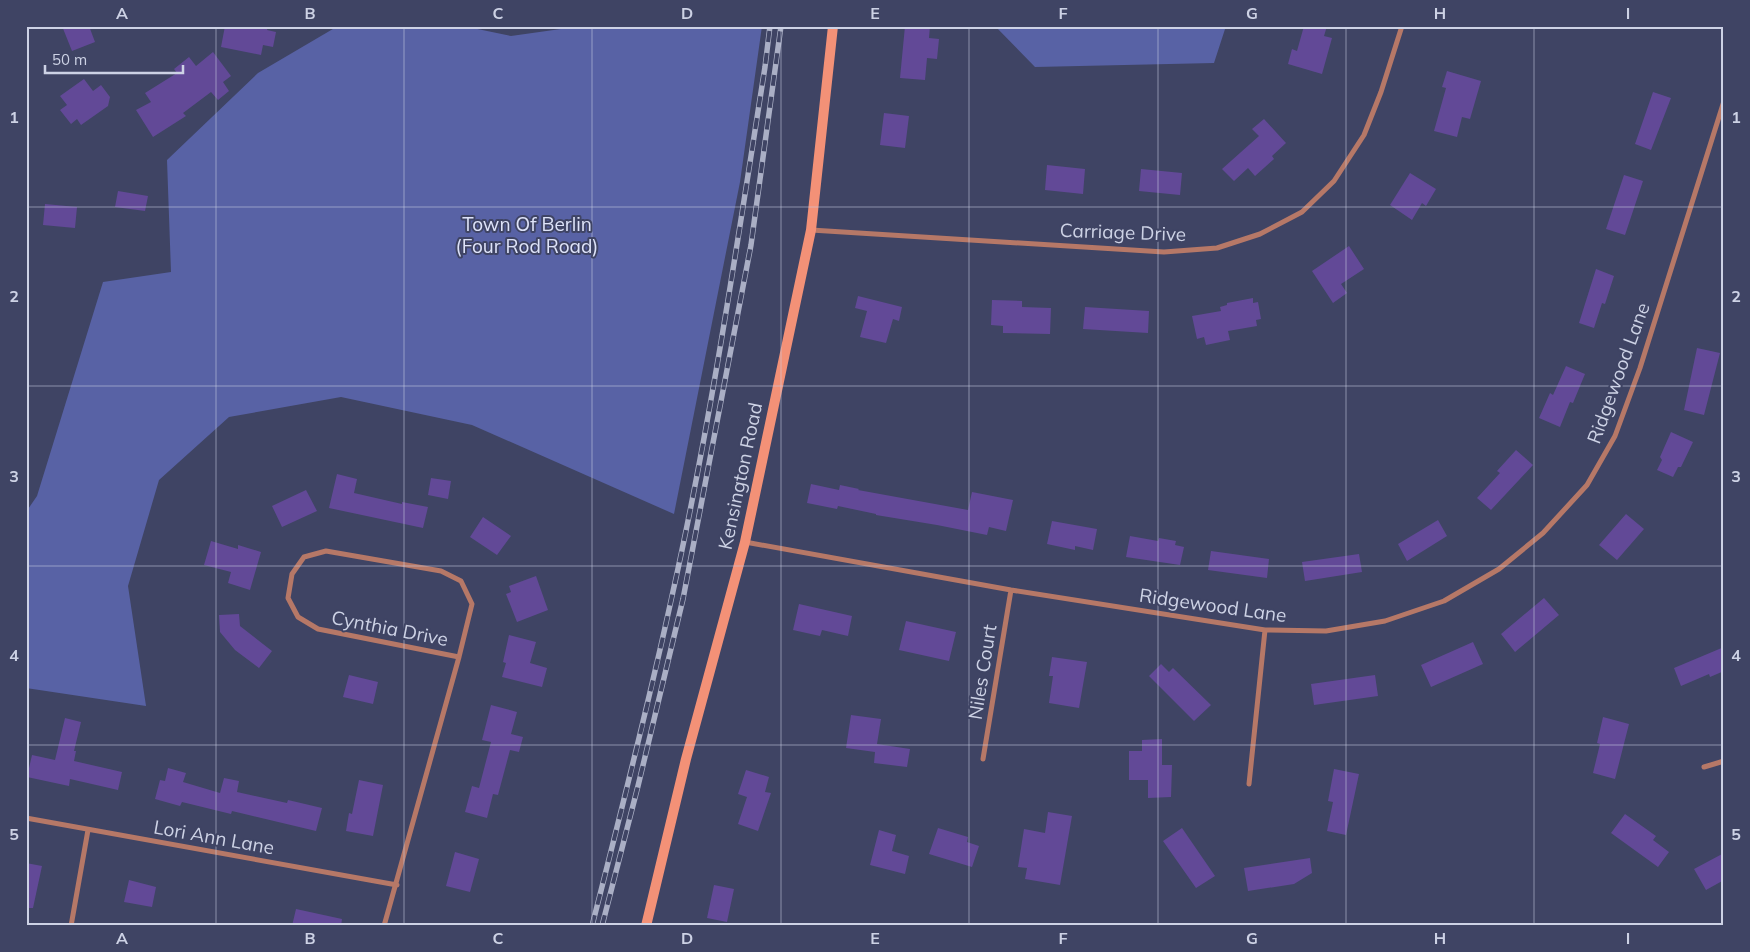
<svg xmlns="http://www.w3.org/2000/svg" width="1750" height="952" font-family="Mulish,sans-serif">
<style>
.green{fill:#5862a5}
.building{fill:#624997}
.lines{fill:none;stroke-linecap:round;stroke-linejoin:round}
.street{stroke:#b67867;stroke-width:5}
.secondary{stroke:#f39177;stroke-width:10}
.rail-casing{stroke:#aaafc5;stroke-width:5.5}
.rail{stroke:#3f4464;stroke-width:4;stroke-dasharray:11;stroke-linecap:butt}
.grid{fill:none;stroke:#cdd2e5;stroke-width:1;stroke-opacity:0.55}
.labels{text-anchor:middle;stroke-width:4;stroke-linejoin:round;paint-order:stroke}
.park-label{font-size:19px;fill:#dee3f9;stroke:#3f4464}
.street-label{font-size:19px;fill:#cdd2e5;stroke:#3f4464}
.neatline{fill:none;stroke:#cdd2e5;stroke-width:2}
.grid-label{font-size:16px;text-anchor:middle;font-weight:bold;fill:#cdd2e5}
</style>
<rect width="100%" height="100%" fill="#3f4464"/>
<path class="green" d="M338,26H463L511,36L582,26H762L740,182L674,514L472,425L341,397L229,417L159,480L128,586L146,706L26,688V512L37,496L103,282L171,272L167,160L258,73Z
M995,26H1226L1214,63L1035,67Z"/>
<path class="building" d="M62,26H89L95,42L72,51Z
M225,26H268L267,30L276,32L273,47L263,45L261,55L221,47Z
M905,26H930L929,38L939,39L937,59L927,58L925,80L900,78Z
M1304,26H1327L1324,36L1332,38L1322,74L1288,64L1292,49L1297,51Z
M213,52L231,76L223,82L229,91L218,100L211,92L183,113L186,116L153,137L136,110L151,102L145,93L177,73L174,69L189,57L196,66Z
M1447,71L1481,81L1470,119L1462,117L1457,137L1434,131L1446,88L1442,87Z
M84,79L93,91L101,85L110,97L108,106L81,125L77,119L71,124L60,110L67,105L60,96Z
M1653,92L1671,98L1651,150L1635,144Z
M884,113L909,116L905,148L880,145Z
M1264,119L1286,143L1272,156L1274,159L1255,176L1248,168L1234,181L1222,169L1259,136L1252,129Z
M1047,165L1085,169L1083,194L1045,190Z
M1141,169L1182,173L1180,195L1139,191Z
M1410,173L1436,189L1426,206L1422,203L1412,220L1390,205Z
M1624,175L1643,181L1625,235L1606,229Z
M118,191L148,196L145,211L115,207Z
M45,204L77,207L75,228L43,225Z
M1349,246L1364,269L1341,284L1347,293L1333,303L1312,271Z
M1596,269L1614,276L1605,304L1602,303L1594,328L1579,323Z
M858,296L902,307L899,321L893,319L886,343L860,337L867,311L855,308Z
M1253,298V303L1258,302L1261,319L1256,320L1257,326L1228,331L1230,340L1206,345L1204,337L1197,339L1192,316L1221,311L1220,307L1227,305V303Z
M992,300L1022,301V307L1051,308L1050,334L1003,333V326L991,325Z
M1085,307L1149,311L1148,333L1083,329Z
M1697,348L1720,353L1704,415L1684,410Z
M1566,366L1585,374L1573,403L1570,402L1560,427L1539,418L1550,393L1553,395Z
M1671,432L1693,442L1681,467H1678L1673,477L1657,470L1662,460L1660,457Z
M1516,450L1533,465L1491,510L1477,498L1500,473L1497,471Z
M337,474L357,479L354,493L402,504V502L428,507L423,528L329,508Z
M431,478L451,481L448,499L428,495Z
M811,484L839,490L840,485L859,489L858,490L968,510L972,492L1013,500L1006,531L989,527L987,535L937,525L876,515V514L838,506L837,509L807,503Z
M306,490L317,511L282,527L272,506Z
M1626,514L1644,529L1617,560L1599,545Z
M483,517L511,536L497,555L470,537Z
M1438,520L1447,536L1407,561L1398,544Z
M1052,521L1097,529L1093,550L1075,546V550L1047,544Z
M1130,536L1158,541L1159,538L1176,541L1175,545L1184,547L1180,565L1126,557Z
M211,541L238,549V545L261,552L250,590L228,583L231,572L204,565Z
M1211,551L1269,559L1267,578L1208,570Z
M1359,554L1362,572L1305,581L1302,562Z
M536,576L548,610L517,622L506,594L511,592L509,586Z
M1544,598L1559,615L1515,652L1501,634Z
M799,604L852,616L848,636L822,630L820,636L793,630Z
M239,614L240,626L272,651L259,668L235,650L220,632L219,615Z
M906,621L956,632L949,661L899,650Z
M509,635L536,642L530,663L547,668L542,687L502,677L506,663L503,662Z
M1473,642L1483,664L1431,687L1421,665Z
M1724,647V671L1710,677L1709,674L1681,686L1674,668Z
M1052,657L1087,662L1079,708L1049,703L1053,676H1049Z
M1161,664L1169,672L1173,668L1211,705L1194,721L1149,676Z
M349,675L378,682L373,704L343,697Z
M1375,675L1378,696L1314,705L1311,684Z
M491,705L517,712L511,734L523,737L519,752L510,750L498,795L493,794L487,818L465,812L472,786L479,788L491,742L482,740Z
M851,715L881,719L877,744L910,749L907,767L874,763L875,752L846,748Z
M1603,717L1629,724L1615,779L1593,773L1600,744L1597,743Z
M65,718L81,722L74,751H76L74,761L122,772L118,790L70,779L69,786L27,777L32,755L55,760Z
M1162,739V765H1172L1171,797L1148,798V780H1129V751H1142V740Z
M168,768L186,773L183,782L220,793L224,778L239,781L237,792L287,803L288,800L322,808L316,831L232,811L231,814L182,802L180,806L155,799L160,780L165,781Z
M1334,769L1359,774L1346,835L1327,831L1333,802L1328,801Z
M746,770L769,777L765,792L771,793L758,831L738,824L747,797L738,794Z
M359,780L383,785L373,836L346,831L349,813L352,814Z
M1048,812L1072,816L1060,885L1025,879L1027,868L1018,867L1024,829L1045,833Z
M1625,814L1656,836L1653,840L1669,852L1658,867L1611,833Z
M938,828L968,837L967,842L979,846L972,867L929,854Z
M1182,828L1215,876L1196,888L1163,841Z
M879,830L896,835L892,851L909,856L905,874L870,865Z
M455,852L479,859L470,892L446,886Z
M1724,853V880L1706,890L1694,869Z
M1310,858L1312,873L1294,884L1248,891L1244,868Z
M26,863L42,866L33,908H26Z
M129,880L156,887L152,907L124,902Z
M714,885L734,889L727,922L707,918Z
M296,909L342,919L341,926H292Z"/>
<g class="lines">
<path class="street" d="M162,26H169
M811,230L1164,252L1217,248L1260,234L1302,212L1334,181L1364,135L1381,92L1402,26
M745,542L1011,590L1265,630L1326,631L1385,621L1444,601L1499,569L1543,533L1587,485L1615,436L1640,368L1724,101
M326,551L441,571L461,581L472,604L459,657L318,629L298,617L288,598L292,574L304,557Z
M983,759L1011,590
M1704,767L1724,761
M1249,784L1265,630
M26,818L397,885
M71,926L88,830
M384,926L459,657"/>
<path class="secondary" d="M646,926L686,759L745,542L811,230L833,26"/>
<g class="rail-casing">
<path id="rail" d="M592,926C620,816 648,707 672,596C711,422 737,244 765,67L770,26
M602,926L638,786L683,599L751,245L781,26"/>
</g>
<use href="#rail" class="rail"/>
</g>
<path class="grid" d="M216,26V926M404,26V926M592,26V926M781,26V926M969,26V926M1158,26V926M1346,26V926M1534,26V926M26,207H1724M26,386H1724M26,566H1724M26,745H1724"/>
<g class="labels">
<g class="park-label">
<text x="527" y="231">Town Of Berlin<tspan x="527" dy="22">(Four Rod Road)</tspan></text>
</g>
<g class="street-label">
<text transform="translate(1123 232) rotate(2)" y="7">Carriage Drive</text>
<text transform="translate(1618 373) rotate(-70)" y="7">Ridgewood Lane</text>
<text transform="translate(740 476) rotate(-78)" y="7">Kensington Road</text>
<text transform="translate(1213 605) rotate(8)" y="7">Ridgewood Lane</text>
<text transform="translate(390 628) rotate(11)" y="7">Cynthia Drive</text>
<text transform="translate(982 672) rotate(-81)" y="7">Niles Court</text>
<text transform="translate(214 837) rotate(10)" y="7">Lori Ann Lane</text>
</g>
</g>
<rect width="1750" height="952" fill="none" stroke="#3f4464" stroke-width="55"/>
<path d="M45 65v8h138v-8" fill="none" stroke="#cdd2e5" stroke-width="2.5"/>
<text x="52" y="65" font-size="15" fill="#cdd2e5" stroke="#3f4464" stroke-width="4" paint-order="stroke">50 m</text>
<rect x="28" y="28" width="1694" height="896" class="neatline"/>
<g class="grid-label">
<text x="122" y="19">A</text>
<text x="310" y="19">B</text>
<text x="498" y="19">C</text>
<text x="687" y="19">D</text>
<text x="875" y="19">E</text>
<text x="1063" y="19">F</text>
<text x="1252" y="19">G</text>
<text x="1440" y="19">H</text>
<text x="1628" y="19">I</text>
<text x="14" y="123">1</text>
<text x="1736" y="123">1</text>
<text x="14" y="302">2</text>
<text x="1736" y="302">2</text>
<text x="14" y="482">3</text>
<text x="1736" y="482">3</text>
<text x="14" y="661">4</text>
<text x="1736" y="661">4</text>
<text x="14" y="840">5</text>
<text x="1736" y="840">5</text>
<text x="122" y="944">A</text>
<text x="310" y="944">B</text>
<text x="498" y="944">C</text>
<text x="687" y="944">D</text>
<text x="875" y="944">E</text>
<text x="1063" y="944">F</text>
<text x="1252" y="944">G</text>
<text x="1440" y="944">H</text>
<text x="1628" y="944">I</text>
</g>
</svg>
